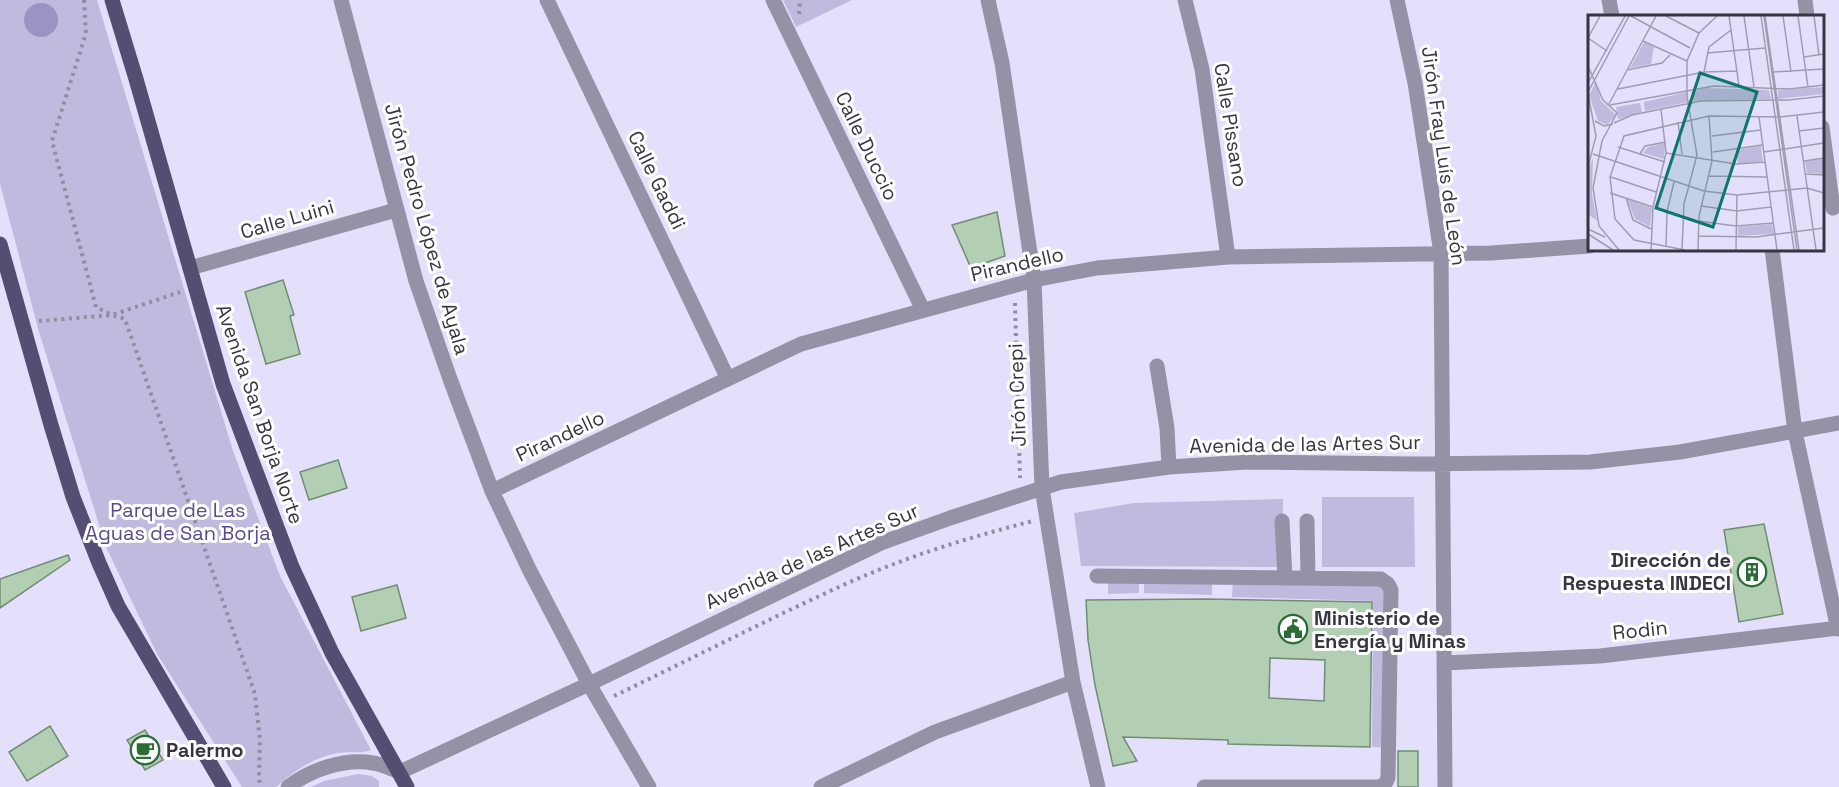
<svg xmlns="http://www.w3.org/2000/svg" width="1839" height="787" font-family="'Space Grotesk',sans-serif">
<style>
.green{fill:#c0badf}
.water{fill:#9b93c2}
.building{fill:#b2ceb3;stroke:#728d74;stroke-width:1.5;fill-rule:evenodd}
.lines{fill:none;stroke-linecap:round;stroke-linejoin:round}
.path{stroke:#908da2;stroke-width:4;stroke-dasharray:3 4.5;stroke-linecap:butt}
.minor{stroke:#9592a7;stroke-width:15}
.major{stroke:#554e72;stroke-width:15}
.labels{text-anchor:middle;stroke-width:6;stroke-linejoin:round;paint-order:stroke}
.street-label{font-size:20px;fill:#373542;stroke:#fff}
.park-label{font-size:20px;fill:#5a4b89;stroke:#fff}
.poi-label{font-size:20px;font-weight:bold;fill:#373542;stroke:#fff;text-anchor:start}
.inset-road{fill:none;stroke:#9f9cb2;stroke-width:1.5}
.view{fill:#0f766e;fill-opacity:0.15;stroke:#0f766e;stroke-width:3}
.inset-edge{fill:none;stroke:#373542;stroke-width:3}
</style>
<rect width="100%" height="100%" fill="#e4e0fc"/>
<path class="green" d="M0,0H97L233,451L280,576L371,750C360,754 350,751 338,753C314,757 294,771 276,787H242L157,654L106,547L39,332L0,184Z
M783,0H852L796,27Z
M1322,497H1414L1415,567H1322Z
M1283,499L1282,567L1081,566L1074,513L1134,503Z
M1144,580L1212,581V595L1144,593Z
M1139,581V593L1108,594V582Z
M1233,581L1391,585L1389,748L1372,747L1373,601L1232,597Z
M358,774L372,776L379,781V787H311L324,781Z"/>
<path class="water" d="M24 20a17 17 0 1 1 34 0a17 17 0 1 1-34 0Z"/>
<path class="building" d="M997,212L1005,256L971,268L952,225Z
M283,280L294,315L290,316L300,354L266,364L245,292Z
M338,460L347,488L309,500L300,472Z
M1764,524L1783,614L1739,622L1724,530Z
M68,555L70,560L0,608V579Z
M397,585L406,618L361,631L352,597Z
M1207,599L1372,602L1370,747L1228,744V740L1123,737L1137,761L1113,766L1095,685L1088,640L1086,600ZM1270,658L1325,660L1324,701L1269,698Z
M50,726L68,756L27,781L9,752Z
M145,730L163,760L145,770L127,740Z
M1398,751H1418V787H1398Z"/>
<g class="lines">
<path class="path" d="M84,0L86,33L52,141L96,307L112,315L125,319L255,694L260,740L259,775L260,787
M799,14L800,0
M1015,303L1020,478
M39,321L112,315L180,292
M614,696C693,658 770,618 850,582C909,556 970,537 1033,521"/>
<path class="minor" d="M341,0L416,281L450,379L492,491L529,569L589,684L649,787
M547,0L728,379
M773,0L923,310
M988,0L1002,63L1034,280L1042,488L1073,682L1098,787
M1185,0L1202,69L1228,257
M1397,0L1415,83L1441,253L1445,787
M1609,0L1612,16
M1805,0L1807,16
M1822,127L1833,208
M1772,249L1795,432L1838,629
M190,268L396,210
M1157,366L1167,428L1169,467
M492,491L801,344L1034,280L1097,268L1228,257L1491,253L1590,246
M1282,521L1285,578
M1307,521L1308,578
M1097,576L1381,579L1388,584L1391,590L1388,778L1385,784L1379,787H1204
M1444,663L1600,656L1839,628
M400,772L589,684L881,543L950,518L1061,482L1169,467L1248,462L1413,464L1590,462L1680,452L1839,423
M288,787C310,770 344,758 373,763C382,764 391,769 400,772
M821,787L935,732L1073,682"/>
<path class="major" d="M112,0L136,79L223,384L292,567L332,653L407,787
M0,244L51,425L73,497L99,563L118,606L224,787"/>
</g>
<defs>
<g id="building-ring" transform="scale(1.5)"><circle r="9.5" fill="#fff" stroke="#2b6b35" stroke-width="1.5"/><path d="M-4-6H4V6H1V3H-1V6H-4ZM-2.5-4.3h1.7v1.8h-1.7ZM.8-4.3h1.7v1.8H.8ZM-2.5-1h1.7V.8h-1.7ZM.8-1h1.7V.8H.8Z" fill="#2b6b35"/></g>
<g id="civic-ring" transform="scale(1.5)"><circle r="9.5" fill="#fff" stroke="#2b6b35" stroke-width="1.5"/><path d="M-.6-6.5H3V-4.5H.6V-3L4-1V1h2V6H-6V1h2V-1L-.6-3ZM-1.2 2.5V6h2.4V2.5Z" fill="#2b6b35"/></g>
<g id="cafe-ring" transform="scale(1.5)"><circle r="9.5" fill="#fff" stroke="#2b6b35" stroke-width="1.5"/><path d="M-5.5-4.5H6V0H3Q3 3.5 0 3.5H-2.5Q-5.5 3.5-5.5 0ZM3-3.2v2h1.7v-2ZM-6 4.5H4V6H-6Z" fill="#2b6b35"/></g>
</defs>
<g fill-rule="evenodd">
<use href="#building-ring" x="1752" y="572"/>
<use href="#civic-ring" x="1293" y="629"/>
<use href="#cafe-ring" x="145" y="750"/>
</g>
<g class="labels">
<g class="street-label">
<text transform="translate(1231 125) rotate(81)" y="7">Calle Pissano</text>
<text transform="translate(867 146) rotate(64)" y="7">Calle Duccio</text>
<text transform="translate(1444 156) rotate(82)" y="7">Jirón Fray Luís de León</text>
<text transform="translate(657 180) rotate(64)" y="7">Calle Gaddi</text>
<text transform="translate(287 219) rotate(-16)" y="7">Calle Luini</text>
<text transform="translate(427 229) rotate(74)" y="7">Jirón Pedro López de Ayala</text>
<text transform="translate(1017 264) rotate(-13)" y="7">Pirandello</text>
<text transform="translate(1017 395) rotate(-92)" y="7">Jirón Crepi</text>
<text transform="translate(260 414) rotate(71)" y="7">Avenida San Borja Norte</text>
<text transform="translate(560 436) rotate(-25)" y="7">Pirandello</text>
<text transform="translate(1305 444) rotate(-1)" y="7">Avenida de las Artes Sur</text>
<text transform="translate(812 556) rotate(-24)" y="7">Avenida de las Artes Sur</text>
<text transform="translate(1640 630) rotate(-6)" y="7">Rodin</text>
</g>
<g class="park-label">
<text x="178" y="517">Parque de Las<tspan x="178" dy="23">Aguas de San Borja</tspan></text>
</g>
<g class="poi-label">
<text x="1731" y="567" text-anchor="end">Dirección de<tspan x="1731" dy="23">Respuesta INDECI</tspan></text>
<text x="1314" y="625">Ministerio de<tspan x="1314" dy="23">Energía y Minas</tspan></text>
<text x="166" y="757">Palermo</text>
</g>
</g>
<g transform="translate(1588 15)">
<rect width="236" height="236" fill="#e4e0fc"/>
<path d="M56,27L66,32L63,49L42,53ZM8,67L13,86L28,100L19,110L10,106L1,80ZM235,72V79L190,84V75ZM118,73L181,75L183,84L105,86L104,77ZM99,77L101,87L57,96L56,87ZM52,88L54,97L30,104L28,92ZM77,128L76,144L55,138L60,132ZM173,131L175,146L150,149L148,135ZM5,143L4,179L9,206L0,199V155ZM235,144V159L219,158L217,146ZM39,184L64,193L62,212L47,204ZM184,209L186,219L150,221V212Z" fill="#c0badf"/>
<path class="inset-road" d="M43,1L102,33M78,1L111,18M141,1L151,71M156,1L166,72M173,1L206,235M176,1L209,235M177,1L211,235M195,1L203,57M210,1L220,72M226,1L231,40M0,23L19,36M0,23L12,1M55,26L99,46M119,38L177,33M216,42L236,39M0,51L15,85L29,98L14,126L5,173L11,211L31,235M39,55L74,48L82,40M116,57L121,32L143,15M185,57L236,54M0,68L37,1M30,74L116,57L149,56M0,77L41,1M0,79L8,121L0,152M21,89L68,1M22,90L126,71L201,74L236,70M209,101L228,235M171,102L189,235M7,106L16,111L25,109M90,107L94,139M26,108L44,100L113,86L201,85L236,81M211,116L236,113M124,121L173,115M30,132L77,147M125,137L174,130M176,137L236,128M78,138L148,149L177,147M5,139L116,176L149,180L219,173L236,178M52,139L57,131L78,127M216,146L236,143M217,159L236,160M121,161L179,162M23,162L68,177M22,178L65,192M38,183L45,205L63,214M113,191L149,196L183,192M110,206L148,211L185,208M0,214L17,222M0,219L25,235M110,221L168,222L236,213M78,232L79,197L86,167M94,234L96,189L109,140L99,82V46L111,18L129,1M63,235L65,192L78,138L73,94M97,235L46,225L27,204L22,162L36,121L121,101L192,102L236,97M110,235L111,201L124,146L121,101M148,235L149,180"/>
<path class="view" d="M112,58L169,77L125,212L68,193Z"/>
<rect width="236" height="236" class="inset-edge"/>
</g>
</svg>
